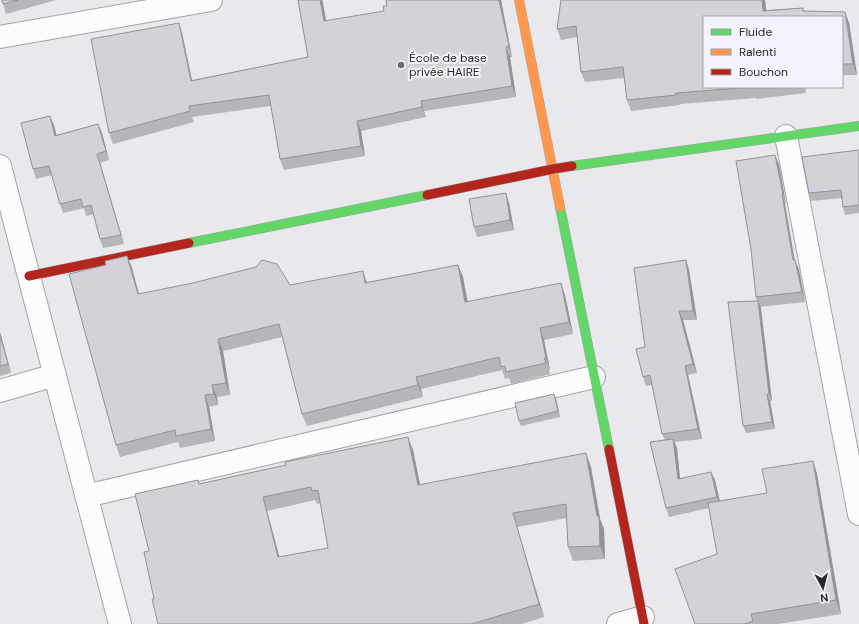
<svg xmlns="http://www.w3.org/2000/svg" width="859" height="624" font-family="'DM Sans',sans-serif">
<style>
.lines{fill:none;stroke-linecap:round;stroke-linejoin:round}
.street-casing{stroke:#a4a4a8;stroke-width:24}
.fast-casing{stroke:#a4a4a8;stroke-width:10}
.slow-casing{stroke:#a4a4a8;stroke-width:10}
.jam-casing{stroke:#a4a4a8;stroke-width:10}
.street{stroke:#fcfcfc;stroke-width:22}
.fast{stroke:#63d668;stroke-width:9}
.slow{stroke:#ff974d;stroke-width:9}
.jam{stroke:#b3261e;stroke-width:9}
.wall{fill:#b7b4ba;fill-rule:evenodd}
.shaded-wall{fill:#959297}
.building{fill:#d5d1d8;stroke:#959297;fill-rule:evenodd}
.poi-dot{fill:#6c6c70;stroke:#f3f3fc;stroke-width:1.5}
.labels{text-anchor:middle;stroke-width:4;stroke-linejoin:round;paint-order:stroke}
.poi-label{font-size:12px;fill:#29292d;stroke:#f3f3fc;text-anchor:start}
</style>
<rect width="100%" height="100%" fill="#e8e8ed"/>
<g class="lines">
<g class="street-casing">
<path id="street" d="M0,37L211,0
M786,136L859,514
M0,166L120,624
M0,391L55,375
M86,496L594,377
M618,624L643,617"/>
</g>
<g class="fast-casing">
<path id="fast" d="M572,166L859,126
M560,207L609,449
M189,243L427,195"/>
</g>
<g class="slow-casing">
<path id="slow" d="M519,0L560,207"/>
</g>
<g class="jam-casing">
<path id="jam" d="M427,195L553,169L572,166
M29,276L189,243
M609,449L644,624"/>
</g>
<use href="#street" class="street"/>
<use href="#fast" class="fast"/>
<use href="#slow" class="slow"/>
<use href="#jam" class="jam"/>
</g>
<path class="wall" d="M2,0H56L6,14Z
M298,0H322L326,21L501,0L512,57H510L516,97L424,111L426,117L361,131L365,156L284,170L280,159L271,106L192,117L194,122L113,144L109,133L179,23L182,33L192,80L308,57Z
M561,0H765L766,10L803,8L804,11L845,12L849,23L857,75H842V17H704V87H805L806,93L756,99V98L680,104V105L631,111L627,100L624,78L585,82L581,72L577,37L561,40L557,29Z
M98,124L102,133L109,160L100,163L124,244L103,248L100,239L94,214L86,216L84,208L63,213L60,204L52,175L36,179L33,169L54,125L56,135Z
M859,150V213L845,215L843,207L842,198L811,201L809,193Z
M775,155L779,165L786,204H785L795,260L799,270L805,302L760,307L772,401H770L775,429L746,433L743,426L757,301L756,297Z
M509,203L514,230L477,237L474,227Z
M127,256L132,268L139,294L290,285L367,282L458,265L463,277L467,302L565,295L573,334L544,340L550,370H549L550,374L511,384L509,378L505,379L502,370L421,389L423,397L307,426L302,414L282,337L223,351L230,395L217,397L218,405L209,407L215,441L180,448L178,442L120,457L116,445L106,265Z
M686,260L689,270L697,320H683L697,373L688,375L702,439L675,442L677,448L680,479L715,480L719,501L767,493L813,461L817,474L841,614L778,624H695L717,554L709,508L669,517L666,508L665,440L662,434L652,385L646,386L643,377L645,347Z
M0,332L11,373L0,376Z
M556,399L560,417L521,426L519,421Z
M413,450L420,485L591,467L600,519L604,529L605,559L573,561L568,547L567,518L517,527L544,617L522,624H158L154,599L149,551L198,480L199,484L286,465ZM315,500L317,504L321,503L328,548L279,557L267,511Z"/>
<path class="shaded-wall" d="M320,0H322L323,3L328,32L324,21Z
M499,0H501L512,57L509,46Z
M762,0H765L767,17L763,11Z
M845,12L849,23L857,75L853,64Z
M179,23L182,33L194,91L191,81Z
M506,47L510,57L516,97L512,86Z
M421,101L424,111L426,117L422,107Z
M50,116L54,125L59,145L55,136Z
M357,121L361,131L365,156L361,146Z
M98,124L102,133L109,160L106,151Z
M97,154L100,163L124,244L121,235Z
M775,155L779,165L786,204L783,194Z
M506,193L509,203L514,230L510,220Z
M782,194L785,204L796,270L793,260Z
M127,256L132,268L142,306L138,294Z
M686,260L689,270L697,320L693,311Z
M795,260L799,270L805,302L802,292Z
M458,265L463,277L470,314L465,302Z
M363,271L367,283H365Z
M561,283L565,295L573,334L569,322Z
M758,301L761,308L772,401L769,394Z
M679,311L683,320L697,373L693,364Z
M540,328L544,340L550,370L546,358Z
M0,332L11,373L8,364L0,335Z
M218,339L223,351L230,395L226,383Z
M685,366L688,375L702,439L698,429Z
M416,377L421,389L423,397L418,385Z
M212,385L217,397L218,405L214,394Z
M554,394L556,399L560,417L558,411Z
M767,394L770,401L775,429L772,422Z
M205,395L209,407L215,441L211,429Z
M408,437L413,450L423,499L418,485Z
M673,439L677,448L681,488L678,479Z
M586,453L591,467L600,519L604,529L605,559L600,546L597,516Z
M813,461L817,474L841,614L836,600Z
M711,472L715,480L721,506L717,497Z
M263,497L267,511L283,570L278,557Z
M513,513L517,527L544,617L539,604Z"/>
<path class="building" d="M2,0H18L3,4Z
M298,0H320L324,21L384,11L383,6H387L386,0H499L509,46L506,47L512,86L421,101L422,107L357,121L361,146L280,159L269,95L189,106L190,111L109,133L91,39L179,23L191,81L308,57Z
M561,0H762L763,11L803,8V11L845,12L853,64H842V17H704V87H763L753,88L752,87L676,93V95L627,100L623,67L581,72L576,26L557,29Z
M50,116L55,136L98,124L106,151L97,154L121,235L100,239L91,205L83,207L81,199L60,204L49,166L33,169L21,123Z
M859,150V205L843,207L841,190L809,193L802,157Z
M775,155L783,194H782L793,260H795L802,292L756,297L751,249L736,161Z
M506,193L510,220L474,227L469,199Z
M127,256L138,294L193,283L256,267L262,260L277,264L290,285L363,271L365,283L458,265L465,302L561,283L569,322L540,328L546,358H544L546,363L506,372L505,366L501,367L499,357L416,377L418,385L302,414L279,324L218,339L226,383L212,385L214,394L205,395L211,429L176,436L175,430L116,445L69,274L106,265L105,261Z
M686,260L693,311H679L693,364L685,366L698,429L662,434L650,375L643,377L636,349L645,347L634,268Z
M758,301L769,394H767L772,422L743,426L728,302Z
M0,335L8,364L0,366Z
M554,394L558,411L519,421L515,403Z
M408,437L418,485L586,453L597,516H599L600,546L568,547L566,504L513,513L539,604L471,624H158L152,599H154L144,552L149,551L135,494L198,480L199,484L286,465L285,462ZM311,487L312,491L318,490L328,548L278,557L263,497Z
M673,439L678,479L711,472L717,497L666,508L650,442Z
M813,461L836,600L751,614L753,621L744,624H695L675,569L717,554L708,503L767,493L762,469Z"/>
<circle class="poi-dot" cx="401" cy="65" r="4"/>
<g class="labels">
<g class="poi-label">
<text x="409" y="62">École de base<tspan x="409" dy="14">privée HAIRE</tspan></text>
</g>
</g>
<rect x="703" y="16" width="140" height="72" fill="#f3f3fc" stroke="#a2a2a9"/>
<rect x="711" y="29" width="20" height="6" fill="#63d668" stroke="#a2a2a9"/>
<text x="739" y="36" font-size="12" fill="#29292d">Fluide</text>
<rect x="711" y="49" width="20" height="6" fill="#ff974d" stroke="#a2a2a9"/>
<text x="739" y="56" font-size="12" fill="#29292d">Ralenti</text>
<rect x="711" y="69" width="20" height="6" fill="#b3261e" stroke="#a2a2a9"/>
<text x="739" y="76" font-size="12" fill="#29292d">Bouchon</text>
<g transform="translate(823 588) rotate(173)" stroke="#f3f3fc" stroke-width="3" paint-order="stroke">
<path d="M0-3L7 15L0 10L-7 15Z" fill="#29292d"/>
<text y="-6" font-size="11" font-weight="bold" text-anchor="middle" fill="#29292d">N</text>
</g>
</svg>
